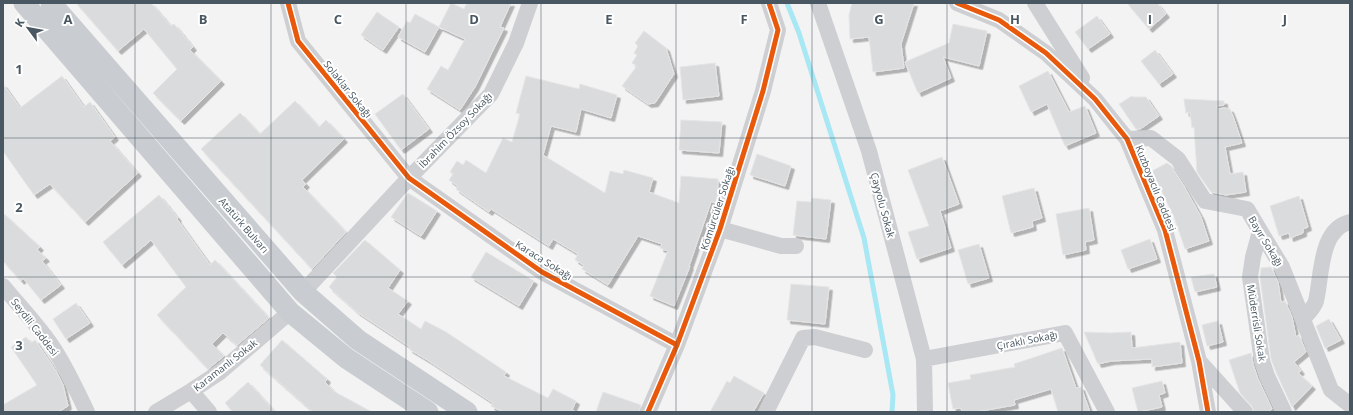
<svg xmlns="http://www.w3.org/2000/svg" width="1353" height="415" font-family="'Open Sans',sans-serif">
<style>
.lines{fill:none;stroke-linecap:round;stroke-linejoin:round}
.stream{stroke:#a8e7f4;stroke-width:5}
.building{fill:#dadbdc;stroke:#e5e5e6;filter:url(#shadow)}
.minor{stroke:#cdcfd2;stroke-width:16}
.major{stroke:#c9cdd1;stroke-width:21}
.cycleway-casing{stroke:#fff;stroke-width:8}
.cycleway{stroke:#e8590c;stroke-width:5}
.grid{fill:none;stroke:#485762;stroke-width:1;stroke-opacity:0.55}
.labels{text-anchor:middle;stroke-width:4;stroke-linejoin:round;paint-order:stroke}
.street-label{font-size:10px;fill:#485762;stroke:#fff}
.grid-label{font-size:13px;text-anchor:middle;font-weight:bold;fill:#485762;stroke:#fff;stroke-width:4;stroke-linejoin:round;paint-order:stroke}
</style>
<defs>
<filter id="shadow"><feDropShadow dx="3.5" dy="3.5" stdDeviation="0" flood-color="#0004"/></filter>
</defs>
<rect width="100%" height="100%" fill="#f4f3f3"/>
<g class="lines">
<path class="stream" d="M787,3L799,33L864,238L891,384L893,395L892,412"/>
</g>
<path class="building" d="M76,3H151L171,26L174,24L193,47L190,50L221,81L181,121L153,93L177,69L144,29L118,51Z
M451,3L464,9L467,3H511L500,27L504,28L475,87L460,110L427,89L441,66L448,70L465,39L439,27Z
M852,3H914L901,44L904,68L873,72L869,37L850,39L849,15Z
M1127,3H1157L1166,14L1149,29Z
M377,12L399,27L383,50L361,35Z
M415,14L439,27L425,52L398,37L407,21L410,23Z
M1097,16L1110,34L1088,49L1075,32Z
M953,24L987,31L979,66L943,57L951,78L918,93L905,62L949,43Z
M644,31L666,48L674,74L655,103L648,104L622,86L637,66L632,63L637,55L634,53L638,46L635,43Z
M1155,50L1173,74L1159,84L1141,61Z
M715,63L719,96L683,100L680,67Z
M1048,71L1069,112L1085,106L1096,133L1065,146L1047,104L1031,112L1019,86Z
M62,76L84,107L90,102L115,137L110,141L138,173L85,222L50,184L34,195L3,151V84L20,108Z
M526,76L579,89L580,84L617,95L611,118L581,109L576,132L551,126L543,155L605,193L610,171L623,174L624,170L653,178L649,192L679,203L681,176L718,179L717,203L711,202L689,266H690L674,306L650,296L668,251L660,248L662,244L638,236L608,285L582,269L584,265L575,260L578,254L553,239L549,246L491,209L489,212L456,189L458,186L449,180L453,174L450,172L457,161L463,165L466,160L486,173L503,138L512,142L520,114L516,113Z
M403,94L429,129L401,150L375,114Z
M1132,96L1133,97H1146L1159,116L1140,129H1136L1119,104Z
M1184,99L1224,101V105L1216,106L1218,109L1224,108L1230,109L1234,119L1242,143L1225,147L1230,174L1243,172L1246,192L1226,195L1211,192L1197,172L1194,127L1192,128L1190,112L1186,113Z
M295,101L319,127L326,120L344,139L302,180L306,184L303,187L346,232L312,269L201,149L240,113L260,134Z
M681,120L722,122L719,153L679,150Z
M757,154L791,166L785,186L750,175Z
M942,157L959,204L940,211L951,248L917,259L908,232L929,226L908,170Z
M1167,163L1171,166L1184,186L1201,217L1209,241L1185,249L1174,217L1152,171Z
M1034,188L1042,218L1032,221L1033,227L1011,233L1002,196Z
M408,193L437,211L421,236L391,217Z
M159,195L178,218L177,219L210,265L215,260L269,318L237,345L223,333L212,344L224,356L208,369L157,315L186,287L151,240L122,265L103,242Z
M1299,196L1308,227L1303,229V233L1290,238L1289,233L1279,236L1270,206Z
M812,198L831,200L826,239L793,235L797,201L811,202Z
M1089,208L1094,240L1085,242L1086,250L1063,255L1056,214Z
M3,213L40,247L37,250L46,258L42,261L61,285L41,300L23,278L21,281L3,261Z
M1150,239L1157,259L1128,269L1121,250Z
M365,240L400,270L388,288L408,301L398,314L421,329L425,321L446,332L506,372L504,376L548,398L553,389L576,401L572,410L576,412H503L491,406L493,403L429,361L409,349L410,347L357,312L329,287L337,277L333,273Z
M979,244L989,278L968,284L958,250Z
M486,252L534,281L519,306L471,277Z
M1271,267L1278,282L1281,302L1285,301L1292,317L1296,337L1299,335L1306,352L1294,362L1301,371L1298,373L1312,386L1292,407L1276,372L1271,359L1260,277L1261,268Z
M1214,274L1217,287L1195,292L1191,277Z
M791,284L829,287L825,324L787,320Z
M76,303L90,323L66,339L53,319Z
M1329,319L1341,340L1325,348L1316,326Z
M1218,321L1223,342L1207,346L1202,325Z
M1084,332L1110,333L1131,332L1132,348L1180,342L1182,363L1152,367V359L1111,361L1098,364Z
M26,337L31,343L35,340L56,371L63,385L68,406L58,412H3V405L37,385L11,347Z
M282,340L327,379L325,382L335,392L372,412H313L260,365Z
M1062,348L1076,388L1081,387L1090,412H1058L1051,389L1014,400L1015,405L975,412H962L961,408L953,409L948,383L971,379L970,375L1015,367L1014,364Z
M1251,353L1253,364L1258,379L1272,409L1268,412H1254L1252,406L1240,393L1229,360Z
M734,376L764,393L753,412H710L727,381L730,383Z
M1162,381L1165,393L1159,395L1162,407L1138,412L1132,388Z
M248,382L275,412H233L225,403Z
M603,392L641,405L639,412H596Z"/>
<g class="lines">
<path class="minor" d="M288,3L298,41L409,178L542,272L677,345
M818,3L869,151L924,359L925,412
M957,3L999,20L1046,53L1095,99L1127,139L1165,230L1199,361L1208,412
M1035,3L1082,78
M1127,139L1151,138L1178,159L1205,201L1247,209L1282,267L1331,390L1350,405
M720,229L781,246H796
M1260,231L1253,257L1250,277L1262,361L1267,376L1284,412
M3,286C20,307 39,326 54,349C67,369 77,391 87,412
M303,292L409,178L491,94L516,43L530,3
M1303,319C1308,313 1314,308 1316,301C1322,277 1319,229 1350,222
M924,359L1065,333L1107,412
M1199,361L1245,412
M191,391L209,412
M156,412L191,391L220,372L290,312
M648,412L677,345L720,229L763,91L778,30L769,3
M766,412L803,338L815,337L865,350"/>
<path class="major" d="M24,3L290,312L346,358L428,412
M51,3L303,292L358,340L467,412"/>
<g class="cycleway-casing">
<path id="cycleway" d="M288,3L298,41L409,178L542,272L677,345
M957,3L999,20L1046,53L1095,99L1127,139L1165,230L1199,361L1208,412
M648,412L677,345L720,229L763,91L778,30L769,3"/>
</g>
<use href="#cycleway" class="cycleway"/>
</g>
<path class="grid" d="M135,3V412M271,3V412M406,3V412M541,3V412M676,3V412M812,3V412M947,3V412M1082,3V412M1218,3V412M3,138H1350M3,277H1350"/>
<g class="labels">
<g class="street-label">
<text transform="translate(348 89) rotate(51)" y="4">Solaklar Sokağı</text>
<text transform="translate(455 130) rotate(-46)" y="4">İbrahim Özsoy Sokağı</text>
<text transform="translate(1156 188) rotate(68)" y="4">Kuzboyacılı Caddesi</text>
<text transform="translate(883 205) rotate(75)" y="4">Çayyolu Sokak</text>
<text transform="translate(717 208) rotate(-72)" y="4">Kömürcüler Sokağı</text>
<text transform="translate(244 225) rotate(49)" y="4">Atatürk Bulvarı</text>
<text transform="translate(1266 241) rotate(59)" y="4">Bayır Sokağı</text>
<text transform="translate(544 260) rotate(32)" y="4">Karaca Sokağı</text>
<text transform="translate(1257 323) rotate(81)" y="4">Müderrisli Sokak</text>
<text transform="translate(35 327) rotate(52)" y="4">Seydili Caddesi</text>
<text transform="translate(1027 340) rotate(-11)" y="4">Çıraklı Sokağı</text>
<text transform="translate(225 365) rotate(-38)" y="4">Karamanlı Sokak</text>
</g>
</g>
<g class="grid-label">
<text x="68" y="24">A</text>
<text x="203" y="24">B</text>
<text x="338" y="24">C</text>
<text x="474" y="24">D</text>
<text x="609" y="24">E</text>
<text x="744" y="24">F</text>
<text x="879" y="24">G</text>
<text x="1015" y="24">H</text>
<text x="1150" y="24">I</text>
<text x="1285" y="24">J</text>
<text x="19" y="74">1</text>
<text x="19" y="212">2</text>
<text x="19" y="350">3</text>
</g>
<rect width="1353" height="415" fill="none" stroke="#485762" stroke-width="8"/>
<g transform="translate(28 28) rotate(302)" stroke="#ffffff" stroke-width="3" paint-order="stroke">
<path d="M0-3L7 15L0 10L-7 15Z" fill="#485762"/>
<text y="-6" font-size="11" font-weight="bold" text-anchor="middle" fill="#485762">K</text>
</g>
</svg>
